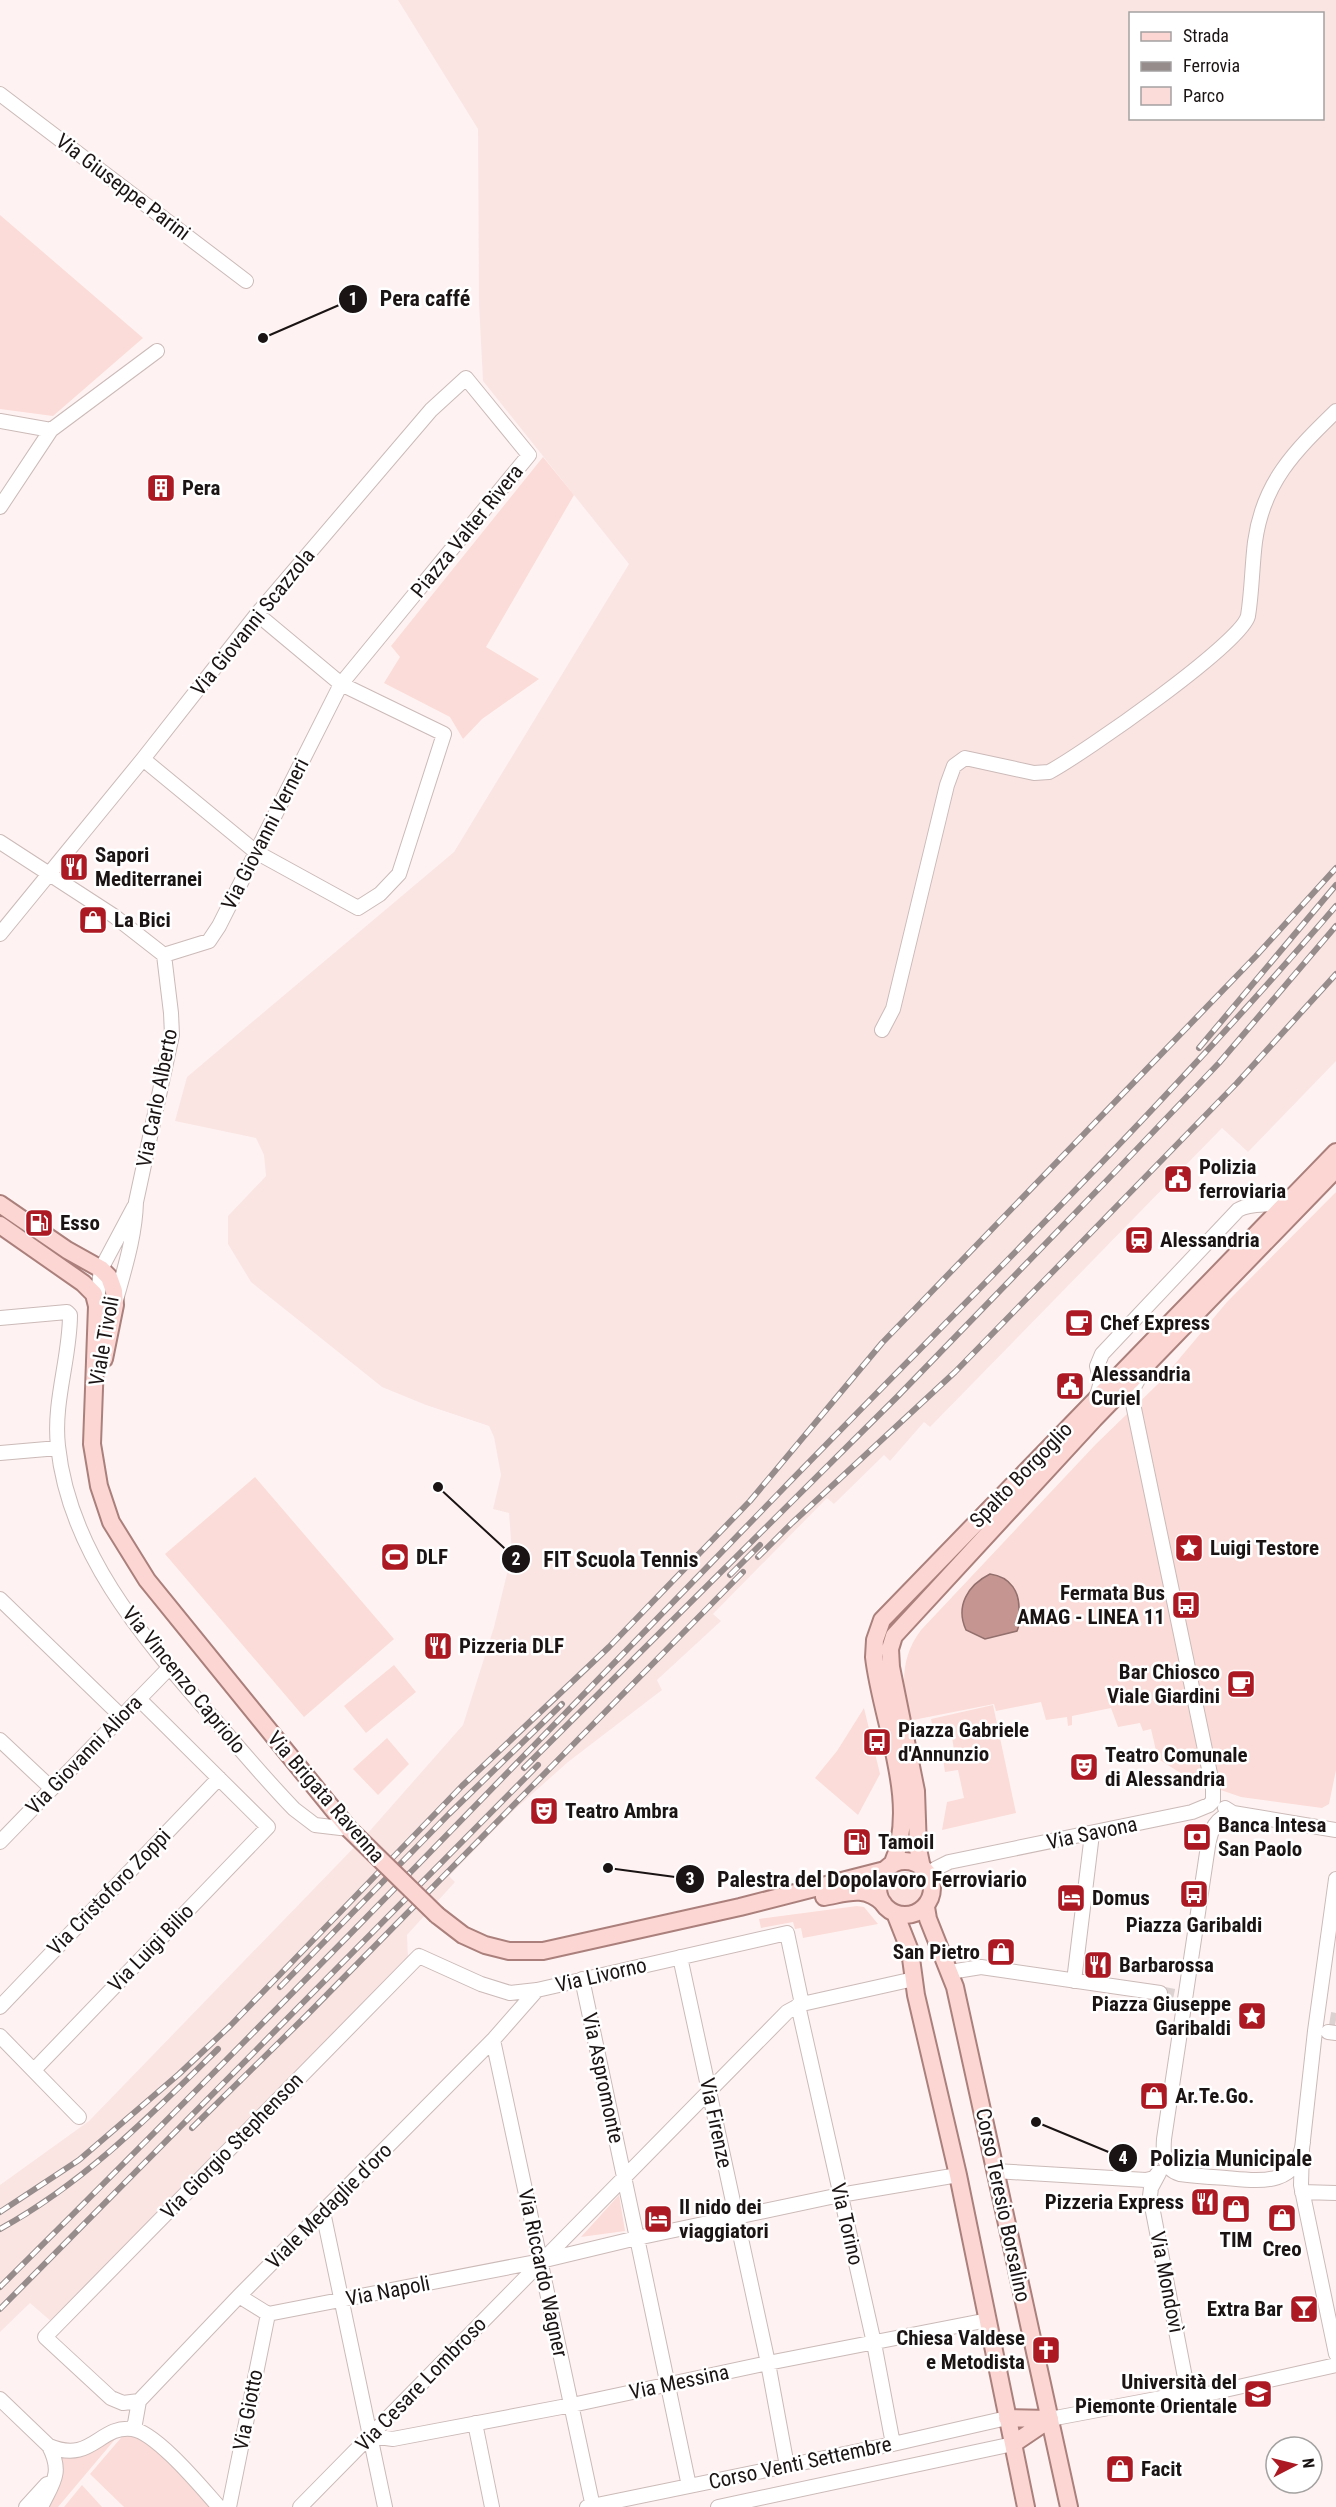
<svg xmlns="http://www.w3.org/2000/svg" width="1336" height="2507" font-family="'Roboto Condensed',sans-serif">
<style>
.built{fill:#fae5e3;fill-rule:evenodd}
.green{fill:#fbdcd8}
.water{fill:#c59691;stroke:#926f6c;stroke-width:1.5}
.lines{fill:none;stroke-linecap:round;stroke-linejoin:round}
.minor-tunnel{stroke:#dcd2d1;stroke-width:14;stroke-dasharray:14 7;stroke-linecap:butt}
.minor-casing{stroke:#cbbab8;stroke-width:16}
.major-casing{stroke:#ab807c;stroke-width:20}
.minor{stroke:#fff;stroke-width:14}
.major{stroke:#fbd6d2;stroke-width:16}
.rail-casing{stroke:#958c8b;stroke-width:6}
.rail{stroke:#fff;stroke-width:4;stroke-dasharray:11;stroke-linecap:butt}
.major-bridge-casing{stroke:#ab807c;stroke-width:20;stroke-linecap:butt}
.major-bridge{stroke:#fbd6d2;stroke-width:16}
.labels{text-anchor:middle;stroke-width:5;stroke-linejoin:round;paint-order:stroke}
.street-label{font-size:21px;fill:#1b1414;stroke:#fff}
.poi-label{font-size:21px;font-weight:bold;fill:#1b1414;stroke:#fff;text-anchor:start}
.leader{fill:none;stroke:#1b1414;stroke-width:2}
.callout-dot{fill:#1b1414;stroke:#fff;stroke-width:2}
.mark-label{font-size:18px;text-anchor:middle;font-weight:bold;fill:#fff}
.callout-label{font-size:22px;text-anchor:middle;font-weight:bold;fill:#1b1414;stroke:#fff;stroke-width:5;stroke-linejoin:round;paint-order:stroke}
</style>
<rect width="100%" height="100%" fill="#fef3f2"/>
<path class="built" d="M398,0H1336V1061L1248,1152L1222,1128L930,1427L924,1422L890,1461L884,1455L834,1504L827,1498L713,1614L721,1621L657,1680L662,1690L568,1762L513,1811L449,1876L455,1882L407,1935L408,1957L53,2323L30,2303L0,2332V2185L89,2121L367,1834L463,1725L494,1627L512,1553L509,1513L493,1509L501,1475L494,1437L489,1426L426,1405L382,1387L251,1282L228,1244V1216L266,1176L264,1155L256,1138L175,1121L187,1077L454,852L629,564L483,381L479,304L478,129ZM1130,14H1322V118H1130Z"/>
<path class="green" d="M0,215L143,338L53,416L0,409Z
M543,457L574,495L486,647L539,679L482,719L463,739L450,717L384,683L400,657L391,646Z
M1336,1192V1770L1329,1804L1322,1808L1241,1797L1192,1780L1158,1759L1151,1729L1143,1731L1140,1723L1118,1727L1111,1708L1072,1716V1725L1068,1726L1067,1717L1046,1720L1041,1702L996,1711L994,1704L908,1721C903,1687 899,1659 921,1630L1096,1444L1158,1384L1227,1302Z
M255,1477L394,1639L304,1717L165,1554Z
M394,1665L416,1692L366,1733L344,1706Z
M993,1705L1016,1813L942,1830L947,1802L964,1798L958,1770L945,1772L943,1759L955,1757L951,1730L934,1732L931,1719Z
M864,1708L880,1774L858,1815L815,1778L837,1751Z
M387,1738L409,1764L378,1795L353,1769Z
M888 1889a17 17 0 1 1 34 0a17 17 0 1 1-34 0Z
M857,1906L864,1907L878,1924L803,1938L801,1928L795,1929L793,1922L761,1928L759,1919Z
M619,2195L625,2231L581,2237Z
M122,2431L58,2507H42L59,2451Z
M126,2432L141,2434L215,2507H124L90,2474Z
M82,2485L102,2507H64Z"/>
<path class="water" d="M990,1574C1011,1577 1020,1592 1019,1612C1019,1619 1020,1625 1017,1631L985,1639L966,1630C955,1606 968,1585 990,1574Z"/>
<g class="lines">
<path class="minor-tunnel" d="M1160,1993L1174,1996
M1330,2019L1336,2020"/>
<g class="minor-casing">
<path id="minor" d="M0,94L246,281
M0,421L51,430L157,351
M0,507L51,430
M143,759L256,852L358,908L380,894L399,874L444,734L341,684L257,614
M0,842L114,916L164,955L171,1013L172,1035L136,1202C135,1236 125,1267 116,1300
M0,934L143,759L257,614L431,410L466,378L529,455L341,684L219,926L209,941L164,955
M882,1030L893,1009L947,785L954,766L965,758L1034,773L1049,772C1081,755 1241,644 1248,616C1252,591 1252,566 1255,542C1263,482 1295,451 1336,411
M97,1302L101,1269L134,1207
M0,1318L67,1312L70,1315C70,1358 53,1402 58,1446C69,1551 140,1634 207,1711C236,1744 264,1778 294,1809L315,1825L349,1829
M1096,1399L1101,1382L1097,1366L1102,1354L1238,1210C1251,1202 1272,1207 1288,1201
M0,1453L58,1448
M0,1599L122,1717
M0,1740L51,1788
M1225,1808L1233,1813L1336,1830
M1233,1813C1215,1818 1211,1829 1208,1846L1164,2139C1163,2154 1163,2169 1180,2174C1195,2176 1211,2177 1226,2178C1260,2181 1297,2187 1303,2142
M0,1842L169,1668
M1336,1879L1315,2031L1302,2149L1301,2185L1336,2354
M930,1880L935,1869L949,1862L1192,1812L1209,1805L1213,1801V1788L1132,1399L1133,1389L1140,1376
M680,1957L768,2363L787,2466
M950,1972L981,1967L1160,1993
M1074,1981L1092,1834
M798,2005L874,2343L893,2444
M0,2007L219,1778
M1328,2032L1336,2033
M0,2036L79,2117
M493,2040L593,2507
M34,2070L268,1827L139,1699
M995,2171L1146,2180L1154,2178L1158,2173
M1159,2173L1151,2188L1150,2196L1188,2393
M1302,2192L1336,2193
M323,2212L385,2507
M239,2296L268,2314L541,2261L637,2238L582,1979
M0,2399L49,2446C92,2464 99,2425 132,2429C156,2432 202,2488 219,2507
M139,2401L123,2403L111,2398L45,2337L419,1956L481,1984L510,1993L537,1990L787,1933L802,2004
M1050,2419L1188,2393L1194,2397L1336,2365
M475,2423L492,2507
M134,2429L139,2401L239,2296L493,2040L537,1990
M371,2436L393,2439L572,2405L768,2363L988,2320
M689,2486L637,2238L840,2195L958,2175
M26,2507L47,2484
M41,2507C53,2482 63,2473 49,2446
M229,2507L268,2314
M300,2507L787,2012L802,2004L914,1979
M587,2507L893,2444L1007,2418
M718,2507L1013,2444"/>
</g>
<g class="major-casing">
<path id="major" d="M0,1204L67,1250L101,1269L109,1277L114,1291L115,1305L104,1359
M0,1225L83,1283L94,1294L97,1306L92,1444L99,1486L111,1522L147,1580L349,1829
M878 1888a27 27 0 1 1 54 0a27 27 0 1 1-54 0Z
M892,1865C920,1803 881,1720 874,1657L875,1640L882,1620L1336,1152
M922,1868L918,1849L916,1791L891,1667L890,1649L894,1636L1094,1419L1336,1169
M824,1897C847,1893 864,1885 883,1903
M926,1907L928,1919L955,1987L1069,2507
M895,1913L910,1951L916,1995L958,2175L1026,2507
M437,1915L463,1935L485,1945L509,1951H543L740,1907L885,1870
M1007,2418L1050,2419
M1013,2444L1050,2419"/>
</g>
<use href="#minor" class="minor"/>
<use href="#major" class="major"/>
<g class="rail-casing">
<path id="rail" d="M1199,1048L1336,885
M758,1557L792,1523L955,1372L1237,1083L1336,974
M730,1575L760,1545
M524,1768L897,1397L1115,1172L1219,1063L1336,926
M280,1987L449,1814L562,1704
M192,2128L306,2016L743,1572
M0,2212L79,2160L179,2074L231,2025L462,1786L609,1647L750,1501L882,1343L1256,956L1336,868
M0,2229C84,2183 150,2116 218,2049
M0,2287C263,2026 520,1760 778,1494C966,1301 1160,1111 1336,906
M0,2309L538,1765"/>
</g>
<use href="#rail" class="rail"/>
<g class="major-bridge-casing">
<path id="major-bridge" d="M349,1829L437,1915"/>
</g>
<use href="#major-bridge" class="major-bridge"/>
</g>
<defs>
<g id="building-square" transform="scale(1.5)"><rect x="-9" y="-9" width="18" height="18" rx="4" fill="#ac1922" stroke="#fff"/><path d="M-4-6H4V6H1V3H-1V6H-4ZM-2.5-4.3h1.7v1.8h-1.7ZM.8-4.3h1.7v1.8H.8ZM-2.5-1h1.7V.8h-1.7ZM.8-1h1.7V.8H.8Z" fill="#fff"/></g>
<g id="restaurant-square" transform="scale(1.5)"><rect x="-9" y="-9" width="18" height="18" rx="4" fill="#ac1922" stroke="#fff"/><path d="M-5-6h1v4h1v-4h1v4h1v-4h1v5L-1.5 .5V6h-2V.5L-5-1ZM5-6V6H3V1.5H1.5Q1.5-4 5-6Z" fill="#fff"/></g>
<g id="shop-square" transform="scale(1.5)"><rect x="-9" y="-9" width="18" height="18" rx="4" fill="#ac1922" stroke="#fff"/><path d="M-5-2.5h2.3a2.7 3.5 0 0 1 5.4 0H5L5.5 6h-11ZM-1.5-2.5h3a1.5 2.3 0 0 0-3 0Z" fill="#fff"/></g>
<g id="civic-square" transform="scale(1.5)"><rect x="-9" y="-9" width="18" height="18" rx="4" fill="#ac1922" stroke="#fff"/><path d="M-.6-6.5H3V-4.5H.6V-3L4-1V1h2V6H-6V1h2V-1L-.6-3ZM-1.2 2.5V6h2.4V2.5Z" fill="#fff"/></g>
<g id="fuel-square" transform="scale(1.5)"><rect x="-9" y="-9" width="18" height="18" rx="4" fill="#ac1922" stroke="#fff"/><path d="M-5.5-6h7V0h2V4h1.3V-2.5L3-4.5l.8-.8L6-3V5H2.5V1h-1V6h-7ZM-4.2-4.7v3.2H.2V-4.7Z" fill="#fff"/></g>
<g id="station-square" transform="scale(1.5)"><rect x="-9" y="-9" width="18" height="18" rx="4" fill="#ac1922" stroke="#fff"/><path d="M-3-6H3Q5-6 5-4V2Q5 4 3 4L4.5 6H3L1.5 4h-3L-3 6H-4.5L-3 4Q-5 4-5 2V-4Q-5-6-3-6ZM-3.5-4v3h7v-3ZM-3.5 1v1.5H-2V1ZM2 1v1.5H3.5V1Z" fill="#fff"/></g>
<g id="cafe-square" transform="scale(1.5)"><rect x="-9" y="-9" width="18" height="18" rx="4" fill="#ac1922" stroke="#fff"/><path d="M-5.5-4.5H6V0H3Q3 3.5 0 3.5H-2.5Q-5.5 3.5-5.5 0ZM3-3.2v2h1.7v-2ZM-6 4.5H4V6H-6Z" fill="#fff"/></g>
<g id="sight-square" transform="scale(1.5)"><rect x="-9" y="-9" width="18" height="18" rx="4" fill="#ac1922" stroke="#fff"/><path d="M0-6L1.8-2.2L6-1.7L2.9 1.2L3.7 5.4L0 3.3L-3.7 5.4L-2.9 1.2L-6-1.7L-1.8-2.2Z" fill="#fff"/></g>
<g id="stadium-square" transform="scale(1.5)"><rect x="-9" y="-9" width="18" height="18" rx="4" fill="#ac1922" stroke="#fff"/><path d="M0-5a6.5 5 0 1 0 0 10a6.5 5 0 1 0 0-10ZM-3.5-1.8h7v3.6h-7Z" fill="#fff"/></g>
<g id="bus-square" transform="scale(1.5)"><rect x="-9" y="-9" width="18" height="18" rx="4" fill="#ac1922" stroke="#fff"/><path d="M-5-6H5V4H4V6H2V4H-2V6H-4V4H-5ZM-3.5-4V0h7V-4ZM-3.5 1.2v1.5H-2V1.2ZM2 1.2v1.5H3.5V1.2Z" fill="#fff"/></g>
<g id="theatre-square" transform="scale(1.5)"><rect x="-9" y="-9" width="18" height="18" rx="4" fill="#ac1922" stroke="#fff"/><path d="M-5-5.5Q0-4 5-5.5V0Q5 5 0 6Q-5 5-5 0ZM-3.3-2.5H-1v1.5H-3.3ZM1-2.5H3.3v1.5H1ZM-2.8 1Q0 5.5 2.8 1Z" fill="#fff"/></g>
<g id="bank-square" transform="scale(1.5)"><rect x="-9" y="-9" width="18" height="18" rx="4" fill="#ac1922" stroke="#fff"/><path d="M-6-4H6V4H-6ZM0-2.3a2.3 2.3 0 1 0 0 4.6a2.3 2.3 0 1 0 0-4.6Z" fill="#fff"/></g>
<g id="hotel-square" transform="scale(1.5)"><rect x="-9" y="-9" width="18" height="18" rx="4" fill="#ac1922" stroke="#fff"/><path d="M-6-4.5h1.5V1H6V5H4.5V3h-9V5H-6ZM-4 0a1.8 1.8 0 1 1 3.6 0ZM.5 0V-2.5h3Q6-2.5 6 0Z" fill="#fff"/></g>
<g id="bar-square" transform="scale(1.5)"><rect x="-9" y="-9" width="18" height="18" rx="4" fill="#ac1922" stroke="#fff"/><path d="M-6-5H6L.8 .8V4.5H3.5V6h-7V4.5H-.8V.8Z" fill="#fff"/></g>
<g id="church-square" transform="scale(1.5)"><rect x="-9" y="-9" width="18" height="18" rx="4" fill="#ac1922" stroke="#fff"/><path d="M-1.2-6h2.4v3.5h3.3v2.4h-3.3V6h-2.4V-.1h-3.3v-2.4h3.3Z" fill="#fff"/></g>
<g id="university-square" transform="scale(1.5)"><rect x="-9" y="-9" width="18" height="18" rx="4" fill="#ac1922" stroke="#fff"/><path d="M0-5L7-2L0 1L-7-2ZM-4 1L0 2.5L4 1V4Q0 6-4 4Z" fill="#fff"/></g>
</defs>
<g fill-rule="evenodd">
<use href="#building-square" x="161" y="488"/>
<use href="#restaurant-square" x="74" y="867"/>
<use href="#shop-square" x="93" y="920"/>
<use href="#civic-square" x="1178" y="1179"/>
<use href="#fuel-square" x="39" y="1223"/>
<use href="#station-square" x="1139" y="1240"/>
<use href="#cafe-square" x="1079" y="1323"/>
<use href="#civic-square" x="1070" y="1386"/>
<use href="#sight-square" x="1189" y="1548"/>
<use href="#stadium-square" x="395" y="1557"/>
<use href="#bus-square" x="1186" y="1605"/>
<use href="#restaurant-square" x="438" y="1646"/>
<use href="#cafe-square" x="1241" y="1684"/>
<use href="#bus-square" x="877" y="1742"/>
<use href="#theatre-square" x="1084" y="1767"/>
<use href="#theatre-square" x="544" y="1811"/>
<use href="#bank-square" x="1197" y="1837"/>
<use href="#fuel-square" x="857" y="1842"/>
<use href="#bus-square" x="1194" y="1894"/>
<use href="#hotel-square" x="1071" y="1898"/>
<use href="#shop-square" x="1001" y="1952"/>
<use href="#restaurant-square" x="1098" y="1965"/>
<use href="#sight-square" x="1252" y="2016"/>
<use href="#shop-square" x="1154" y="2096"/>
<use href="#restaurant-square" x="1205" y="2202"/>
<use href="#shop-square" x="1236" y="2209"/>
<use href="#shop-square" x="1282" y="2218"/>
<use href="#hotel-square" x="658" y="2219"/>
<use href="#bar-square" x="1304" y="2309"/>
<use href="#church-square" x="1046" y="2350"/>
<use href="#university-square" x="1258" y="2394"/>
<use href="#shop-square" x="1120" y="2469"/>
</g>
<g class="labels">
<g class="street-label">
<text transform="translate(123 187) rotate(37)" y="7">Via Giuseppe Parini</text>
<text transform="translate(467 531) rotate(-51)" y="7">Piazza Valter Rivera</text>
<text transform="translate(253 622) rotate(-51)" y="7">Via Giovanni Scazzola</text>
<text transform="translate(265 834) rotate(-63)" y="7">Via Giovanni Verneri</text>
<text transform="translate(157 1098) rotate(-79)" y="7">Via Carlo Alberto</text>
<text transform="translate(104 1341) rotate(-80)" y="7">Viale Tivoli</text>
<text transform="translate(1021 1475) rotate(-46)" y="7">Spalto Borgoglio</text>
<text transform="translate(184 1680) rotate(51)" y="7">Via Vincenzo Capriolo</text>
<text transform="translate(84 1755) rotate(-46)" y="7">Via Giovanni Aliora</text>
<text transform="translate(326 1797) rotate(49)" y="7">Via Brigata Ravenna</text>
<text transform="translate(1092 1833) rotate(-12)" y="7">Via Savona</text>
<text transform="translate(109 1892) rotate(-46)" y="7">Via Cristoforo Zoppi</text>
<text transform="translate(151 1948) rotate(-46)" y="7">Via Luigi Bilio</text>
<text transform="translate(601 1975) rotate(-13)" y="7">Via Livorno</text>
<text transform="translate(603 2078) rotate(78)" y="7">Via Aspromonte</text>
<text transform="translate(716 2123) rotate(78)" y="7">Via Firenze</text>
<text transform="translate(232 2146) rotate(-46)" y="7">Via Giorgio Stephenson</text>
<text transform="translate(1003 2205) rotate(78)" y="7">Corso Teresio Borsalino</text>
<text transform="translate(329 2206) rotate(-45)" y="7">Viale Medaglie d'oro</text>
<text transform="translate(847 2224) rotate(77)" y="7">Via Torino</text>
<text transform="translate(543 2273) rotate(78)" y="7">Via Riccardo Wagner</text>
<text transform="translate(1167 2282) rotate(79)" y="7">Via Mondovì</text>
<text transform="translate(388 2291) rotate(-11)" y="7">Via Napoli</text>
<text transform="translate(679 2382) rotate(-12)" y="7">Via Messina</text>
<text transform="translate(421 2384) rotate(-46)" y="7">Via Cesare Lombroso</text>
<text transform="translate(248 2410) rotate(-79)" y="7">Via Giotto</text>
<text transform="translate(800 2463) rotate(-12)" y="7">Corso Venti Settembre</text>
</g>
<g class="poi-label">
<text x="182" y="495">Pera</text>
<text x="95" y="862">Sapori<tspan x="95" dy="24">Mediterranei</tspan></text>
<text x="114" y="927">La Bici</text>
<text x="1199" y="1174">Polizia<tspan x="1199" dy="24">ferroviaria</tspan></text>
<text x="60" y="1230">Esso</text>
<text x="1160" y="1247">Alessandria</text>
<text x="1100" y="1330">Chef Express</text>
<text x="1091" y="1381">Alessandria<tspan x="1091" dy="24">Curiel</tspan></text>
<text x="1210" y="1555">Luigi Testore</text>
<text x="416" y="1564">DLF</text>
<text x="1165" y="1600" text-anchor="end">Fermata Bus<tspan x="1165" dy="24">AMAG - LINEA 11</tspan></text>
<text x="459" y="1653">Pizzeria DLF</text>
<text x="1220" y="1679" text-anchor="end">Bar Chiosco<tspan x="1220" dy="24">Viale Giardini</tspan></text>
<text x="898" y="1737">Piazza Gabriele<tspan x="898" dy="24">d'Annunzio</tspan></text>
<text x="1105" y="1762">Teatro Comunale<tspan x="1105" dy="24">di Alessandria</tspan></text>
<text x="565" y="1818">Teatro Ambra</text>
<text x="1218" y="1832">Banca Intesa<tspan x="1218" dy="24">San Paolo</tspan></text>
<text x="878" y="1849">Tamoil</text>
<text x="1092" y="1905">Domus</text>
<text x="1194" y="1932" text-anchor="middle">Piazza Garibaldi</text>
<text x="980" y="1959" text-anchor="end">San Pietro</text>
<text x="1119" y="1972">Barbarossa</text>
<text x="1231" y="2011" text-anchor="end">Piazza Giuseppe<tspan x="1231" dy="24">Garibaldi</tspan></text>
<text x="1175" y="2103">Ar.Te.Go.</text>
<text x="1184" y="2209" text-anchor="end">Pizzeria Express</text>
<text x="679" y="2214">Il nido dei<tspan x="679" dy="24">viaggiatori</tspan></text>
<text x="1236" y="2247" text-anchor="middle">TIM</text>
<text x="1282" y="2256" text-anchor="middle">Creo</text>
<text x="1283" y="2316" text-anchor="end">Extra Bar</text>
<text x="1025" y="2345" text-anchor="end">Chiesa Valdese<tspan x="1025" dy="24">e Metodista</tspan></text>
<text x="1237" y="2389" text-anchor="end">Università del<tspan x="1237" dy="24">Piemonte Orientale</tspan></text>
<text x="1141" y="2476">Facit</text>
</g>
</g>
<path class="leader" d="M263 338L353 299M438 1487L516 1559M608 1868L690 1879M1036 2122L1123 2158"/>
<g class="callout-dot">
<circle cx="263" cy="338" r="6"/>
<circle cx="438" cy="1487" r="6"/>
<circle cx="608" cy="1868" r="6"/>
<circle cx="1036" cy="2122" r="6"/>
<circle cx="353" cy="299" r="15"/>
<circle cx="516" cy="1559" r="15"/>
<circle cx="690" cy="1879" r="15"/>
<circle cx="1123" cy="2158" r="15"/>
</g>
<g class="mark-label">
<text x="353" y="305">1</text>
<text x="516" y="1565">2</text>
<text x="690" y="1885">3</text>
<text x="1123" y="2164">4</text>
</g>
<g class="callout-label">
<text x="425" y="306">Pera caffé</text>
<text x="621" y="1567">FIT Scuola Tennis</text>
<text x="872" y="1887">Palestra del Dopolavoro Ferroviario</text>
<text x="1231" y="2166">Polizia Municipale</text>
</g>
<rect x="1129" y="12" width="195" height="108" fill="#ffffff" stroke="#a4a1a1" stroke-width="1.5"/>
<rect x="1141" y="32" width="30" height="9" fill="#fbd6d2" stroke="#a4a1a1" stroke-width="1.5"/>
<text x="1183" y="42" font-size="18" fill="#1b1414">Strada</text>
<rect x="1141" y="62" width="30" height="9" fill="#958c8b" stroke="#a4a1a1" stroke-width="1.5"/>
<text x="1183" y="72" font-size="18" fill="#1b1414">Ferrovia</text>
<rect x="1141" y="87" width="30" height="18" fill="#fbdcd8" stroke="#a4a1a1" stroke-width="1.5"/>
<text x="1183" y="102" font-size="18" fill="#1b1414">Parco</text>
<g transform="translate(1294 2465) rotate(83)"><circle r="28" fill="#ffffff" stroke="#a4a1a1" stroke-width="1.5"/>
<path d="M0-4.5L10 22L0 15L-10 22Z" fill="#ac1922"/>
<text y="-9" font-size="16" font-weight="bold" text-anchor="middle" fill="#1b1414">N</text>
</g>
</svg>
